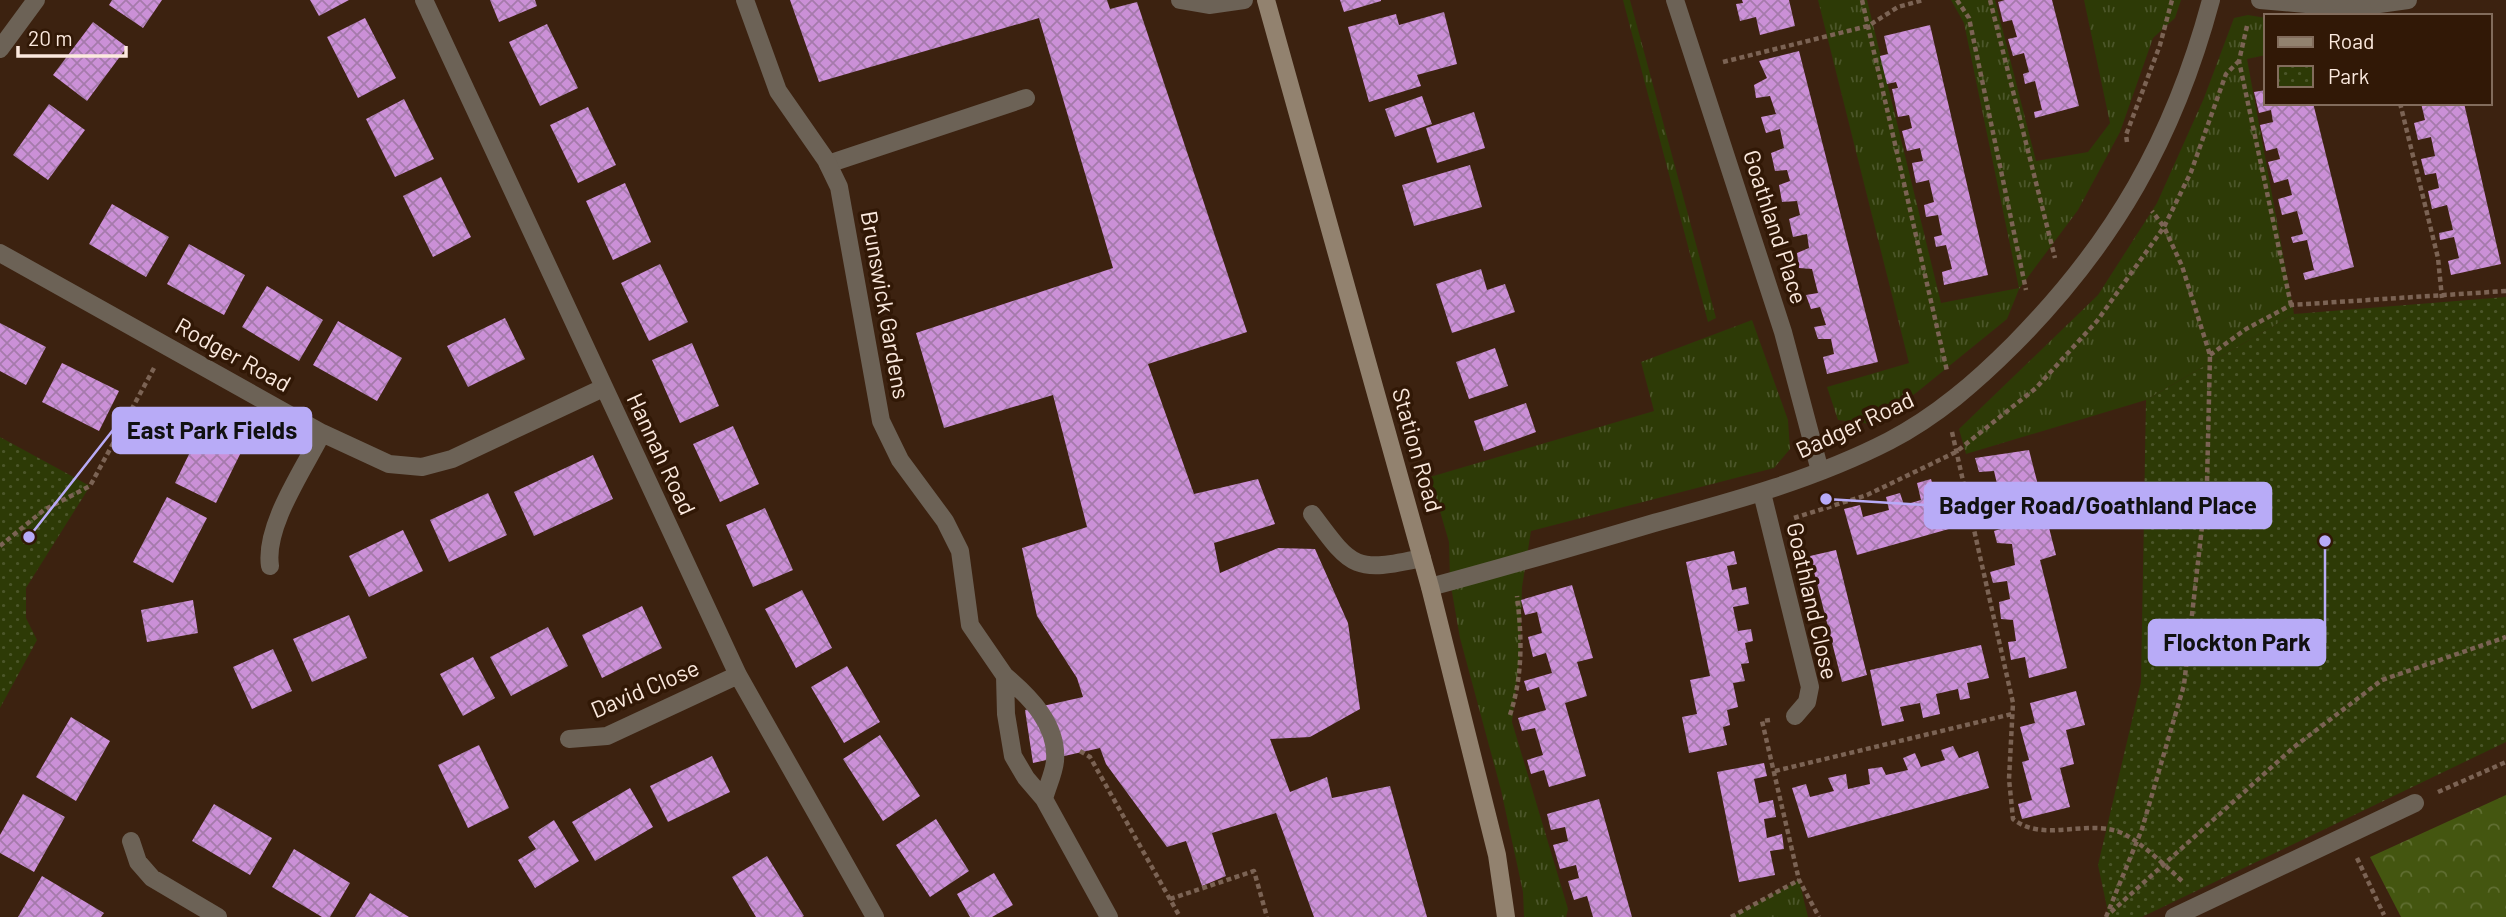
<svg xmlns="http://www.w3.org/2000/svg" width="2506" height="917" font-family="Barlow,sans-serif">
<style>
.grass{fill:url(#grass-tufts)}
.forest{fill:url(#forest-crowns)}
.park{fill:url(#park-dots)}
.building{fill:url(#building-cross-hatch)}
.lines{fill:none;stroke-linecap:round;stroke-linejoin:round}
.path{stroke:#7b6354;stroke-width:4.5;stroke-dasharray:5 3.5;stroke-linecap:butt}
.service{stroke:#6c6256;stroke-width:18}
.minor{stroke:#6c6256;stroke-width:18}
.secondary{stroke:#92826f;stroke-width:18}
.labels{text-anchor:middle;stroke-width:7;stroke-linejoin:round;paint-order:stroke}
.street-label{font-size:23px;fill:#fbe9de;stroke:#311806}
.leader{fill:none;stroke:#b8abf7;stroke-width:2.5}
.callout-dot{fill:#b8abf7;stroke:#311806;stroke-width:2.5}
.callout{fill:#b8abf7;stroke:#b8abf7;stroke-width:2.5}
.callout-label{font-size:24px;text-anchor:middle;font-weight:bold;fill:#111}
</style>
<defs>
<pattern id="grass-tufts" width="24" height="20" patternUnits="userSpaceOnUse" patternTransform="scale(1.75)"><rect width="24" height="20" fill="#2d3a06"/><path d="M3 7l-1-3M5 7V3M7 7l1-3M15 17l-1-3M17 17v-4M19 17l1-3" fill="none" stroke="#4c562a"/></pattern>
<pattern id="forest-crowns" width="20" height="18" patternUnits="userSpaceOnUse" patternTransform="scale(1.75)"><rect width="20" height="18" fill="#445610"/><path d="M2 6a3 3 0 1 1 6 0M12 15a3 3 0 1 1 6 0" fill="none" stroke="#606e32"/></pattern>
<pattern id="park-dots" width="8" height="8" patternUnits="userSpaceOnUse" patternTransform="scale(1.75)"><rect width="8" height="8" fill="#2d3a06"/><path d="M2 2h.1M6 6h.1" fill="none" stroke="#4c562a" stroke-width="1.8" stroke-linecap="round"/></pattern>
<pattern id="building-cross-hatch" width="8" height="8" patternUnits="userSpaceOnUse" patternTransform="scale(1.75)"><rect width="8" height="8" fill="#cb90d7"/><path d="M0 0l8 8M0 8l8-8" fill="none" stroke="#a57aab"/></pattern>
</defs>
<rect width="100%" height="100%" fill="#3c2210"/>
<path class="grass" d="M1623,0H1630L1716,318L1708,322Z
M1818,0H1867L1941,303L2019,288L1964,23L1951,0H1995L2036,161L2088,152L2110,123L2084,0H2181L2175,18L2153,38L2120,132L2078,210L2019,289L2007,319L1916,393L1871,424L1838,420L1827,387L1909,363Z
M2248,15L2266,18V55L2247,59L2294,314L2146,400L1966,454L1959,429L2098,295L2157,203L2204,98L2234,18Z
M1752,320L1788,420L1790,449L1774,468L1531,531L1522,587L1520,655L1512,722L1568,909L1566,917H1524L1523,892L1501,790L1460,638L1450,581L1449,542L1430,477L1654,411L1641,362Z
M1799,880L1808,917H1731Z"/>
<path class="forest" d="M2506,795V917H2401L2370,857Z"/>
<path class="park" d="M2506,297V742L2142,917H2109L2098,865L2141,682L2146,400L2294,314Z
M0,437L90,486L26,588V618L37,640L0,708Z"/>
<path class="building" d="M112,0H162L143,28L109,5Z
M310,0H349L319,16Z
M490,0H535L537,6L499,22Z
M790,0H1107L1110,9L1137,2L1247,332L1148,364L1194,494L1258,479L1275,524L1214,543L1220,573L1278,548L1315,549L1348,623L1360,709L1310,737L1270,739L1290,792L1327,777L1332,798L1390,786L1427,917H1314L1276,813L1212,833L1226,876L1202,886L1186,841L1167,847L1106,764L1100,748L1033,763L1025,710L1083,697L1077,678L1037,616L1022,548L1087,527L1053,395L944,428L916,333L1113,268L1039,18L819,82Z
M1340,0H1381V1L1344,12Z
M1742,0H1789L1795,26L1760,35L1756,17L1740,21L1736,4L1743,3Z
M2005,0H2052L2079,106L2035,118L2034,112L2042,110L2035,81L2025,84L2023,74L2029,72L2024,53L2013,56L2008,39L2017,37L2012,20L2003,22L1998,2Z
M1444,12L1457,64L1417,75L1421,86L1369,102L1348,27L1396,14L1399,25Z
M365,18L396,78L358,98L327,37Z
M93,22L127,47L87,101L53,75Z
M547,24L578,88L540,106L509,42Z
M1930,25L1988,275L1944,285L1942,272L1952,269L1946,245L1936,247L1934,237L1942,235L1938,215L1926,217L1924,205L1934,202L1929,180L1916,183L1912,163L1923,161L1920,148L1907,151L1902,131L1912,128L1909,115L1898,117L1892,89L1898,88L1896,82L1887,84L1880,56L1888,54L1884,36Z
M1799,51L1878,362L1827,374L1823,357L1834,354L1831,339H1818L1814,327L1826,325L1820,307L1811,309L1806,295L1818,293L1812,269L1799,268L1797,253L1809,248L1807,234L1793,237L1789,219L1800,215L1797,201L1782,202L1779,185L1790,181L1787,170L1775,171L1771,153L1784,148L1780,129L1766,133L1761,117L1776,114L1770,96L1756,98L1754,85L1767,78L1759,61Z
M2266,90V103H2313L2354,267L2305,280L2303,273L2314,270L2307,240L2293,243L2291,237L2303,234L2297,211L2282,215L2278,199L2292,195L2288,179L2274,183L2268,162L2280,159L2277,148L2266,151L2260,125L2273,122L2271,110L2259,113L2254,92Z
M1422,96L1432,124L1395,137L1385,109Z
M404,99L434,159L395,177L366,119Z
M2421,103H2464L2501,264L2451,275L2448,261L2459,258L2454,237L2440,240L2439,233L2453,230L2447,205L2432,209L2428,191L2439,188L2436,173L2425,175L2421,159L2435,156L2431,137L2418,140L2414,123L2425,120Z
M49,104L85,130L48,180L13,155Z
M588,107L616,165L578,183L550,125Z
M1474,112L1485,148L1437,163L1426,128Z
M1470,165L1482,207L1414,226L1402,185Z
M441,177L471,237L433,257L403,196Z
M625,183L651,242L613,260L586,201Z
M112,204L169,237L146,277L89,244Z
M189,244L245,275L224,315L167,284Z
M660,264L688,322L649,341L621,283Z
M1481,269L1487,290L1505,284L1515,312L1452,333L1436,284Z
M267,286L323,320L299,361L242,327Z
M505,318L525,359L468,387L447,346Z
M338,321L402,358L377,401L313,365Z
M0,323L46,347L26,385L0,371Z
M692,343L719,406L680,423L652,360Z
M1495,348L1508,386L1469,399L1456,362Z
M62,363L119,391L99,431L42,402Z
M1526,403L1536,432L1484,451L1474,421Z
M211,409L252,430L216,503L175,483Z
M733,426L759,484L720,502L693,444Z
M2029,450L2056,555L2040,560L2067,668L2029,678L2025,657L2011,660L2008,642L2016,641L2013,620L2001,619L1999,602L2010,599L2007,581L1993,583L1990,572L2015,565L2012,544L1997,543L1994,531L2007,527L2002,504L1988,506L1985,490L1998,488L1994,471L1979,472L1975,458Z
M593,455L613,499L534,536L514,492Z
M1931,479L1936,496L1954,491L1963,525L1857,555L1844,509L1860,505L1863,517L1889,510L1886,497L1900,493L1904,505L1921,500L1917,483Z
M488,493L507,535L449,562L430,520Z
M167,497L207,518L173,583L133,562Z
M765,508L793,570L753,587L726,525Z
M403,530L423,571L369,597L349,556Z
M1836,550L1867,675L1842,682L1810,556Z
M1734,551L1737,564L1727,566L1732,590L1746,587L1749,604L1733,607L1738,631L1751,629L1753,641L1745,643L1749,663L1741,664L1745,681L1733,683L1738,707L1727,710L1730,725L1723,727L1727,745L1689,753L1682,717L1697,714L1690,680L1710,676L1686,562Z
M1572,585L1593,658L1577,662L1587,696L1565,703L1586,776L1549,787L1544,770L1531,774L1527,760L1543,755L1535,728L1522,731L1518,718L1546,710L1539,687L1527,691L1524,681L1552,673L1546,653L1533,657L1528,637L1542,633L1537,612L1525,615L1521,600Z
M802,590L832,648L796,668L765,609Z
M193,600L198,633L147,642L141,610Z
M642,606L662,648L602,678L582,635Z
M349,615L367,658L312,682L293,639Z
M548,627L568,666L511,696L490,657Z
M1981,645L1989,678L1967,683L1970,698L1960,700L1958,689L1936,694L1940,714L1923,718L1920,703L1900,707L1904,721L1882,726L1870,670Z
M273,649L292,691L252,709L233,667Z
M473,657L495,698L463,716L440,674Z
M847,666L880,722L844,743L811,687Z
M2076,691L2085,725L2066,730L2074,764L2060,768L2070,807L2022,819L2018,804L2032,800L2022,762L2029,760L2020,727L2035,723L2030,703Z
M71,717L110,741L76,801L36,777Z
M880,735L920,796L883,821L843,759Z
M479,745L509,808L468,828L438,765Z
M1953,746L1959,758L1978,751L1989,788L1808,838L1792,788L1806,784L1810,797L1834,791L1828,778L1846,774L1848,789L1870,784L1868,769L1882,767L1886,775L1908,770L1903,758L1915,753L1921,767L1945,760L1941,750Z
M712,756L730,792L668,822L650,786Z
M1764,763L1767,776L1754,779L1759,803L1773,800L1776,817L1764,819L1767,838L1782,834L1784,849L1770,851L1775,875L1739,882L1717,772Z
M630,788L653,827L595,861L572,822Z
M23,794L65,817L34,872L0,853V835Z
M1599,799L1632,917H1593L1587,896L1574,900L1568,881L1579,878L1576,865L1560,869L1553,845L1568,841L1565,827L1551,830L1547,814Z
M214,804L272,838L250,875L192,841Z
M936,819L969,871L930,897L896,845Z
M554,820L579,861L535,888L518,860L536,849L528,837Z
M294,849L350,883L330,917H322L272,887Z
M767,856L804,916L802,917H756L732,877Z
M994,873L1013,905L992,917H970L957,894Z
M42,876L104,913L101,917H18Z
M370,893L409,917H355Z"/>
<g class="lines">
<path class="path" d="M1862,0L1947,371
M1957,0L1969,18L2026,290
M1990,0L2055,258
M2247,26L2239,61L2291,305
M1723,62L1868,26L1898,7L1923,0
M2400,103L2438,258L2442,298
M2127,142L2126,135L2160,45L2172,0
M2210,355L2246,329L2291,305L2506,291
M1952,432L2013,703L2009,779L2013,819C2044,844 2089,817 2124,834C2142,843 2169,869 2184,883
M1794,518L1867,495L1956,452L2036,388L2097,321L2164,227L2191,172L2226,74L2239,61
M0,546L44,510L90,486L154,368
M1510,715C1523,675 1522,637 1517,596
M1770,720L1762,721L1799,880L1819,917
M1080,751L1090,757L1180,917
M1775,771L2012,714
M2438,792L2506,762
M2357,858L2384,915
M1170,899L1254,871L1267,917
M2111,912L2294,747L2382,680L2506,637
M1731,917L1799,880
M2106,917L2142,829L2184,685L2207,483L2210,355L2182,266L2164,227L2152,211"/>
<path class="service" d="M828,164L1026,98
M1312,514C1352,568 1354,573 1422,558"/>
<path class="minor" d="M424,0L738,675L875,917
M745,0L778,91L826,160L839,187L881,421L900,460L945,521L960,551L970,625L1005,676L1006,714L1013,756L1026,778L1044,799L1109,917
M1180,0L1209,5L1244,0
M1675,0L1783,332L1820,471
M2260,0L2350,8L2408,0
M0,49L36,0
M0,253L322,433L389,464L422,467L452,459L603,388
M1762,493L1810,687L1807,702L1795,716
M270,566C264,526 304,469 322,433
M1430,587C1505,567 1580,545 1654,523C1734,501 1815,479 1889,441C1937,416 1976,382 2014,344C2114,243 2174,138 2211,0
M1005,676C1030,697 1058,725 1055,761C1054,773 1047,787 1044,799
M569,739L607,736L738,675
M131,841L138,862L152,878L218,917
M2174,917L2415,803"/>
<path class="secondary" d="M1266,0L1430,587L1497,855L1506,917"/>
</g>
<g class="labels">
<g class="street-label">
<text transform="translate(1775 227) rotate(72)" y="8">Goathland Place</text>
<text transform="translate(885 305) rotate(80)" y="8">Brunswick Gardens</text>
<text transform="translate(233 355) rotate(29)" y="8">Rodger Road</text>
<text transform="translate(1855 425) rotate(-25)" y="8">Badger Road</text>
<text transform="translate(1417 450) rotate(74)" y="8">Station Road</text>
<text transform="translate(661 454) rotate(65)" y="8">Hannah Road</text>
<text transform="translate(1812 601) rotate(77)" y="8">Goathland Close</text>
<text transform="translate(645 689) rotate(-23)" y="8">David Close</text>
</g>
</g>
<path class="leader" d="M29 537L113 430M1826 499L1925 505M2325 541L2325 643"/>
<g class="callout-dot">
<circle cx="29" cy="537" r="7"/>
<circle cx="1826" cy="499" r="7"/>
<circle cx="2325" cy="541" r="7"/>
</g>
<g class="callout">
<rect x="113" y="408" width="198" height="45" rx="7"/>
<rect x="1925" y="483" width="346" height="45" rx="7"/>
<rect x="2149" y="620" width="176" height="45" rx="7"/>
</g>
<g class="callout-label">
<text x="212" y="439">East Park Fields</text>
<text x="2098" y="514">Badger Road/Goathland Place</text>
<text x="2237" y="651">Flockton Park</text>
</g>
<rect x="2264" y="14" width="228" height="91" fill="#311806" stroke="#826c5c" stroke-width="2"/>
<rect x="2278" y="37" width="35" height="10" fill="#92826f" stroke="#826c5c" stroke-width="2"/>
<text x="2328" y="49" font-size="21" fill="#fbe9de">Road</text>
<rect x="2278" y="66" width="35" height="21" fill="url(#park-dots)" stroke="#826c5c" stroke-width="2"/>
<text x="2328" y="84" font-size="21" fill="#fbe9de">Park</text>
<path d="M18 46v10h108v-10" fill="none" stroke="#fbe9de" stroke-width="3.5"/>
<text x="28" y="46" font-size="21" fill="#fbe9de" stroke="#311806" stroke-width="5" paint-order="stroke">20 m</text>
</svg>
